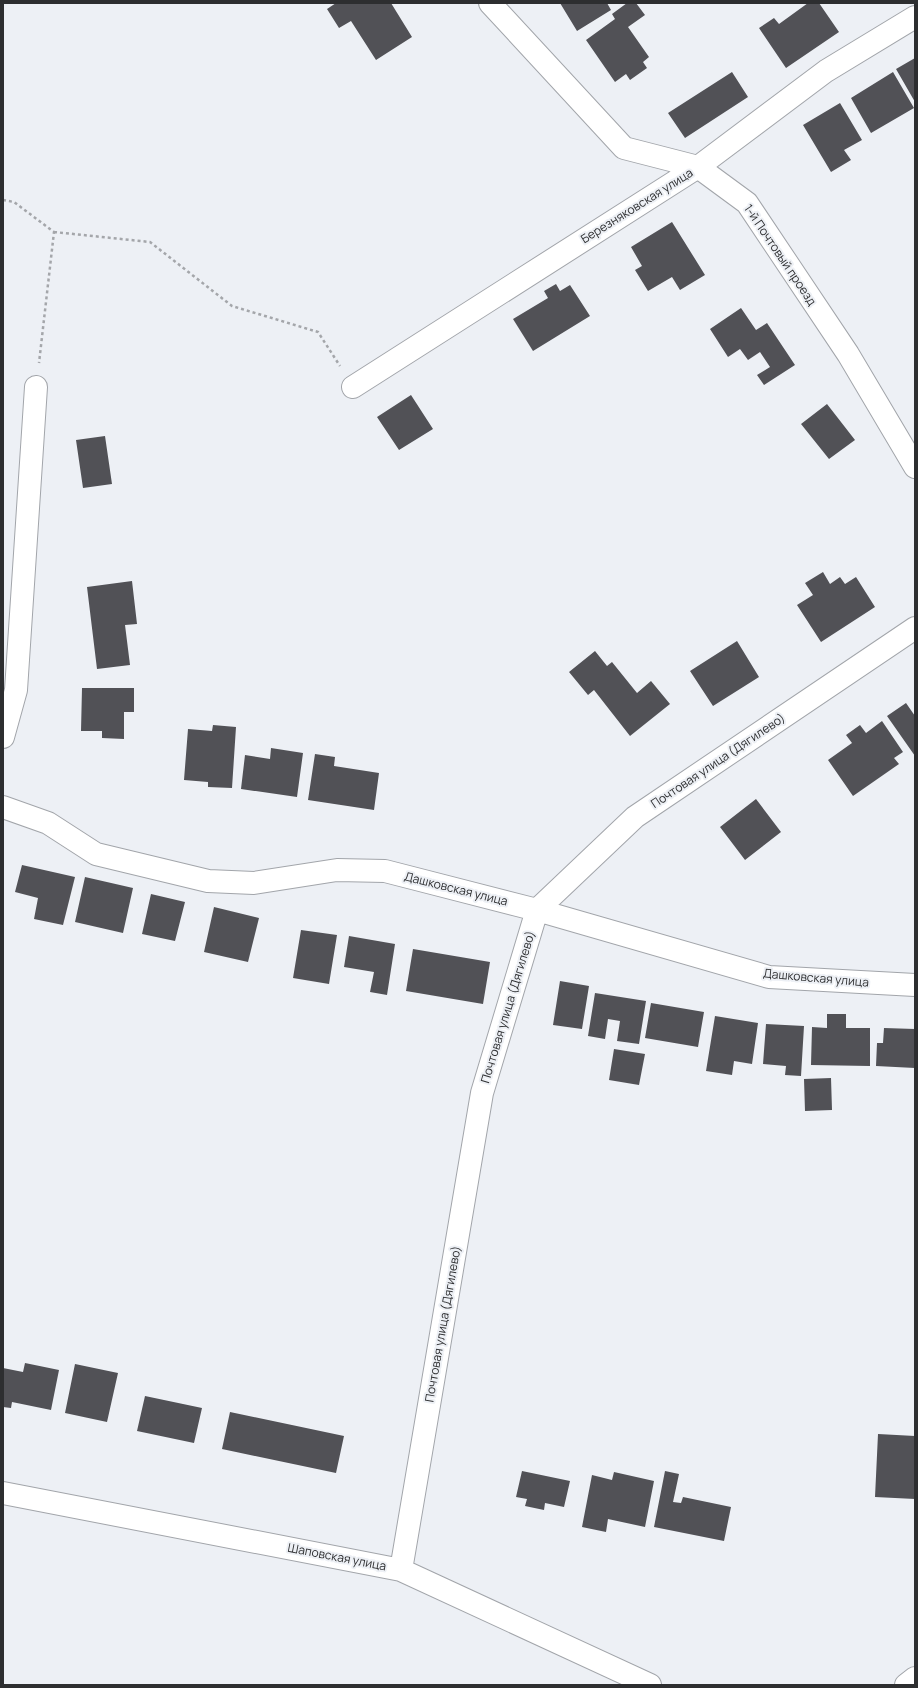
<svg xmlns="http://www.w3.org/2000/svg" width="918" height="1688" font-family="Manrope,sans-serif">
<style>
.building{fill:#515156}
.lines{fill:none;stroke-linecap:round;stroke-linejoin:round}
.street-casing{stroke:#a2a5aa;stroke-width:24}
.path{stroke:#a4a6aa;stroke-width:2.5;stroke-dasharray:3 3;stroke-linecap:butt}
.street{stroke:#fff;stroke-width:22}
.labels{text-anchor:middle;stroke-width:4;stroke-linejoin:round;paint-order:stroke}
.street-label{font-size:12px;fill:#2d2e30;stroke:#edf0f5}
</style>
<rect width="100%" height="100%" fill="#edf0f5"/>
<path class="building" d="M336,3H391L412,37L376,60L351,21L339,28L327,9Z
M560,3H607L611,10L577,31Z
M627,3H636L645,15L628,27L649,57L643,62L647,68L630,80L626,74L615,82L586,40L615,19L612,14Z
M808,3H819L839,32L786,68L759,28L774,18L779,24Z
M915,58V102L896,69Z
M732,72L748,97L685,138L668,113Z
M893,72L914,108L871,133L851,98Z
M840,103L862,140L844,150L851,160L831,172L803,125Z
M672,222L705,275L680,290L672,277L648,291L635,270L642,266L631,247Z
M556,284L560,291L570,285L590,316L533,351L513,319L548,298L544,291Z
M741,308L756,330L767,323L795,365L764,385L757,375L770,367L760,352L748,360L740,349L728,357L710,329Z
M411,395L433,429L399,450L377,417Z
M827,404L855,440L829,459L801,424Z
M105,436L112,484L83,488L76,440Z
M823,572L830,584L840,577L845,584L856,577L875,607L821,642L797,605L813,595L805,583Z
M132,581L137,624L125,625L130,665L97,669L87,587Z
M737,641L759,677L713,706L690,671Z
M595,651L607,666L612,662L637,693L651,681L670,704L630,736L594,690L588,695L569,672Z
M82,688H134V712H124V739L102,738V731H81Z
M906,703L915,716V756L887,716Z
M882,721L903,752L894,758L899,764L853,796L828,760L852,743L846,735L860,725L866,733Z
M213,725L236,727L232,788L208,787V782L184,780L188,729L212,731Z
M271,748L303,753L297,797L241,789L245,755L270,759Z
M315,754L335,757L334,766L379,773L374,810L308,800Z
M756,799L781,832L745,860L720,827Z
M22,865L75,877L63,925L34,919L38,898L15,892Z
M85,877L133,888L123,933L75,922Z
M151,894L185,902L175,941L142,934Z
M214,907L259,918L248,962L204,952Z
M301,930L337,935L329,984L293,978Z
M349,936L395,944L387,995L370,992L374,972L344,967Z
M413,949L490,962L483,1004L406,991Z
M560,981L589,986L582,1029L553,1025Z
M595,993L646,1001L639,1044L617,1041L620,1021L608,1019L605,1039L588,1036Z
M651,1003L704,1012L698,1047L645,1038Z
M827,1014H846V1028H870V1066L811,1065L812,1027L827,1028Z
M715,1016L758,1023L752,1064L734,1061L732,1075L706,1071Z
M766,1024L804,1026L801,1076L785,1075L786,1066L763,1064Z
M884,1028L915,1029V1068L876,1066L877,1043H883Z
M614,1049L645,1054L639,1085L609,1080Z
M831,1078L832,1110L805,1111L804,1079Z
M25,1363L59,1370L51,1410L12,1402L11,1408L3,1407V1368L23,1372Z
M75,1364L118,1373L107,1422L65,1413Z
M145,1396L202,1408L194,1443L137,1431Z
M230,1412L344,1436L336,1473L222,1449Z
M878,1434L915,1436V1499L875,1497Z
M522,1471L570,1481L564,1507L545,1503L544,1510L525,1506L527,1499L516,1497Z
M665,1471L679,1474L673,1502L681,1503L683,1497L731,1507L724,1541L654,1527Z
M614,1472L654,1481L645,1527L608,1519L606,1532L582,1527L592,1475L612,1480Z"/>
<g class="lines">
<g class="street-casing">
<path id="street" d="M490,3L624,148L698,167L747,203L848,354L915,467
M353,387L698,167L826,71L915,17
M3,737L16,690L36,387
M3,807L48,823L96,854L208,881L254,883L337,870L385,871L537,910L769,977L915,985
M3,1493L401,1570L650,1685
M401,1570L482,1093L537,910L635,817L915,628
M906,1685L915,1678"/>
</g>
<path class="path" d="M3,200L14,202L54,232L39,363
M54,232L150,242L232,306L318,332L340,366"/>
<use href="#street" class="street"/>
</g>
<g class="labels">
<g class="street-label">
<text transform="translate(637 206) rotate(-32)" y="4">Березняковская улица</text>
<text transform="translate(780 255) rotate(56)" y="4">1-й Почтовый проезд</text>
<text transform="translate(718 761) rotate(-34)" y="4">Почтовая улица (Дягилево)</text>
<text transform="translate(456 889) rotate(14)" y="4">Дашковская улица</text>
<text transform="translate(816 978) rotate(5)" y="4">Дашковская улица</text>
<text transform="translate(508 1007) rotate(-73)" y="4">Почтовая улица (Дягилево)</text>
<text transform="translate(443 1324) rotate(-80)" y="4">Почтовая улица (Дягилево)</text>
<text transform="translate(337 1557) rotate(11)" y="4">Шаповская улица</text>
</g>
</g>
<rect width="918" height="1688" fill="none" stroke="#2d2e30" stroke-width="8"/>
</svg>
